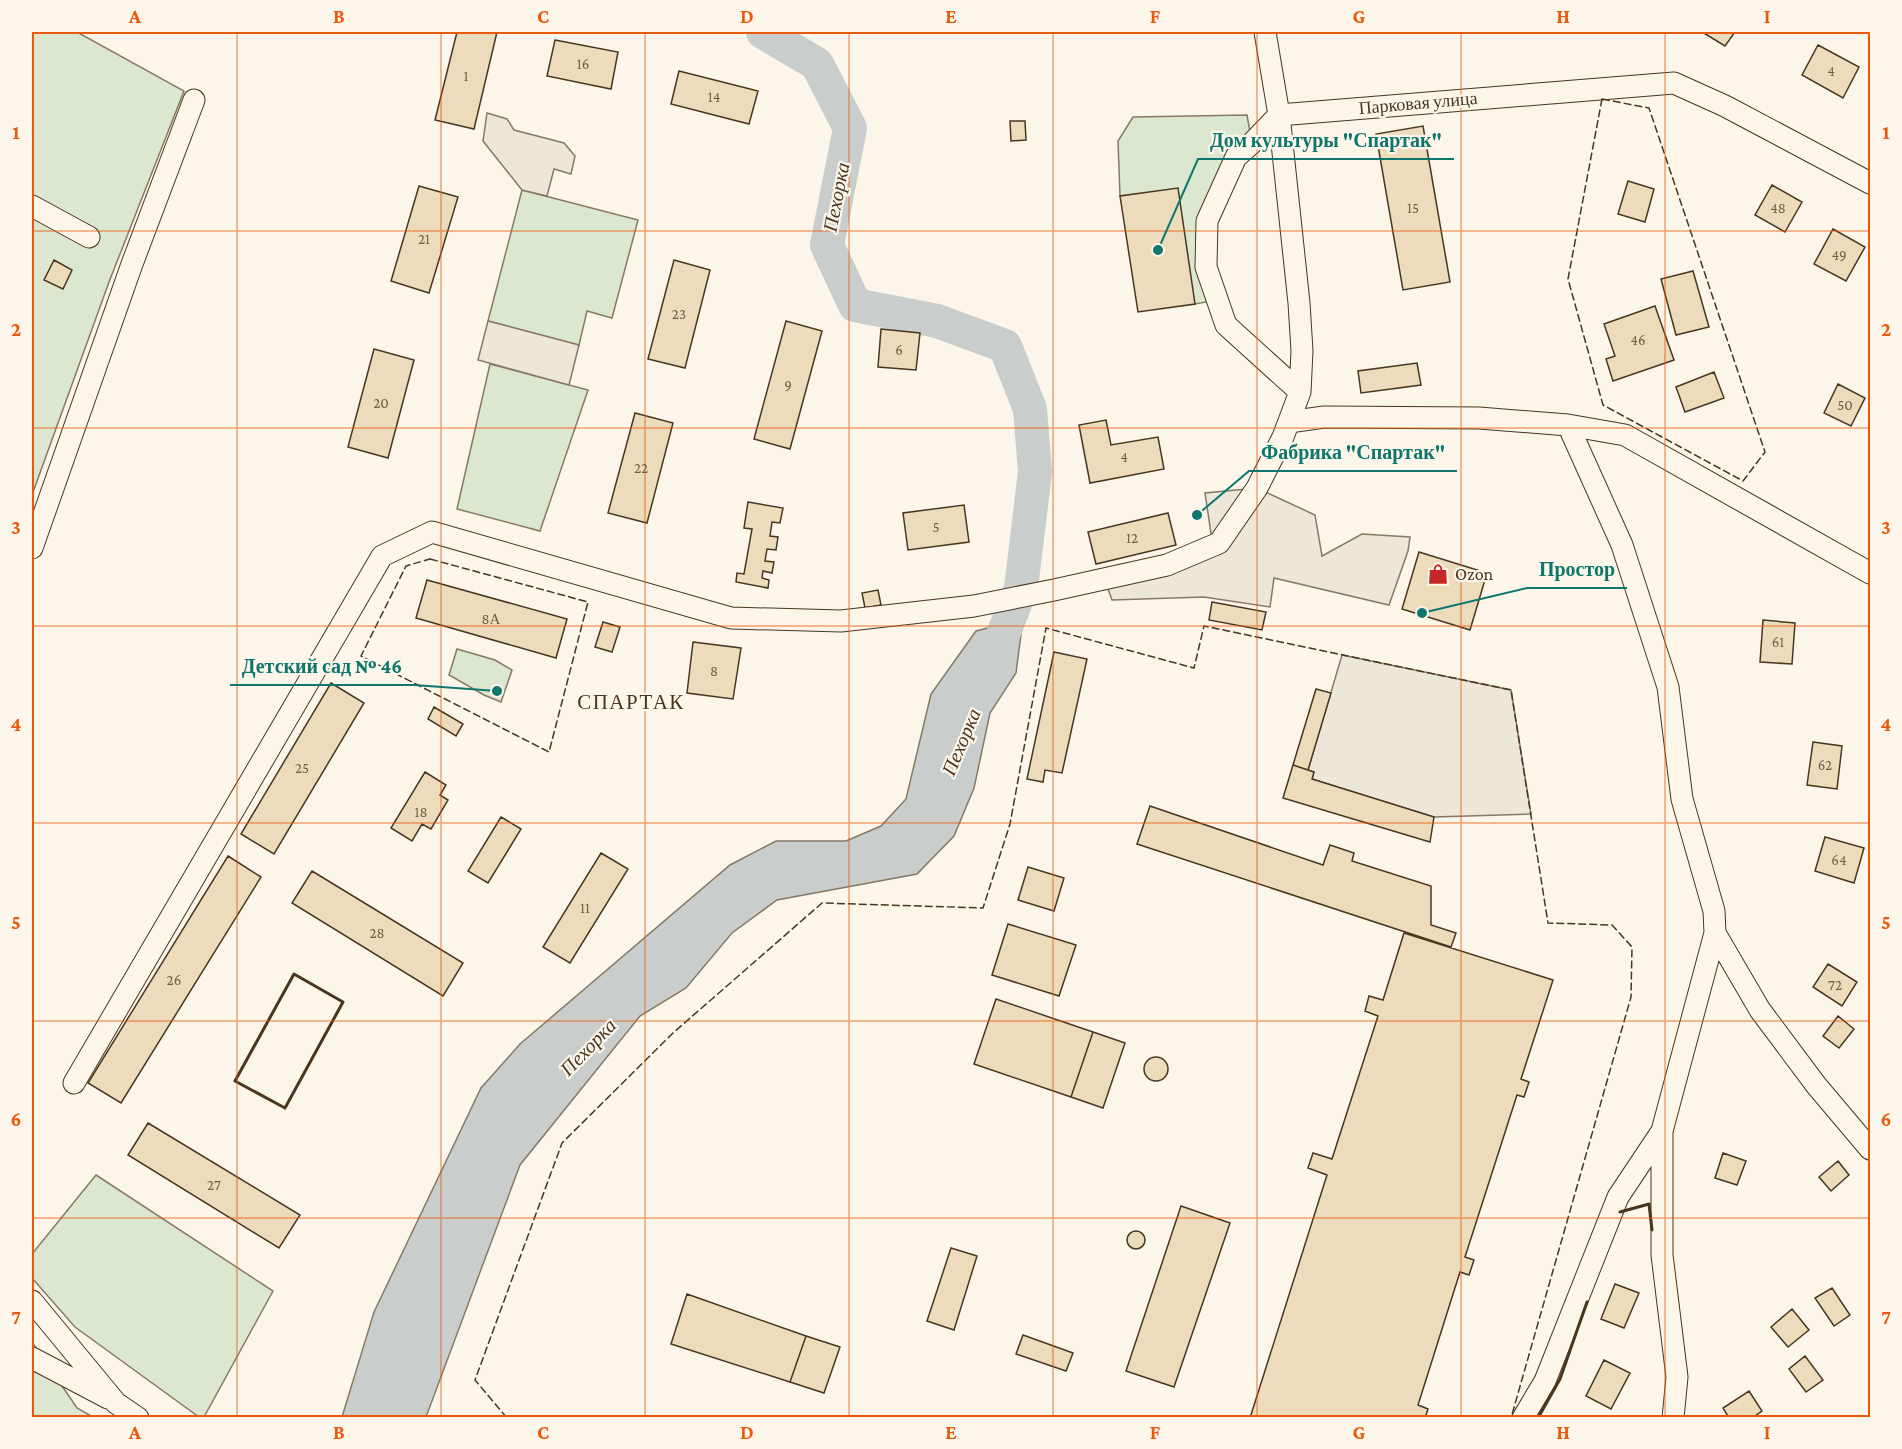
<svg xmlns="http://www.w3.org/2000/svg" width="1902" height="1449" font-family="'Crimson Pro',serif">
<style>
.green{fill:#dce7d0;stroke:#887966;stroke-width:1.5}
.parking{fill:#ede7d9;stroke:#887966;stroke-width:1.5}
.water{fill:#c9cecd;stroke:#887966;stroke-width:1.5}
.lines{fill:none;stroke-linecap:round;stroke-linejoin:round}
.river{stroke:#c9cecd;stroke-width:34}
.building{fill:#ecdcbc;stroke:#4a3520;stroke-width:1.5}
.minor-casing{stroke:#4a3520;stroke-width:23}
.minor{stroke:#fbf6e9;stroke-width:21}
.fence{stroke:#4a3520;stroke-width:1.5;stroke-dasharray:8 3;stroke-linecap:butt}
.wall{stroke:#4a3520;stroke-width:3}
.grid{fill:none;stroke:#e8590c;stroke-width:1.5;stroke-opacity:0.55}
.labels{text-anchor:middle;stroke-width:4.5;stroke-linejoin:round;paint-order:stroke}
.number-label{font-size:15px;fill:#725f47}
.street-label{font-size:18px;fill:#4a3520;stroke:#fbf6e9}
.poi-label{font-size:18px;fill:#4a3520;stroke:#fbf6e9;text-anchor:start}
.water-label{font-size:20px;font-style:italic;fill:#4a3520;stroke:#fbf6e9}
.quarter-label{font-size:21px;letter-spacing:1.5px;fill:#4a3520;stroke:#fbf6e9}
.leader{fill:none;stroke:#0f766e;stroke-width:2}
.callout-dot{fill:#0f766e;stroke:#fbf6e9;stroke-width:2}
.callout-label{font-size:20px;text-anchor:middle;font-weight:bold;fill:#0f766e;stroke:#fbf6e9;stroke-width:4.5;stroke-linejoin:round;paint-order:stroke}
.neatline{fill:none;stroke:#e8590c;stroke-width:2}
.grid-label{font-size:20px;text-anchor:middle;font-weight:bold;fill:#e8590c}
</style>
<rect width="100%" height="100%" fill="#fbf6e9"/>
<path class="green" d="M32,32H77L184,91L109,282L32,495Z
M1247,115L1252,143L1207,221L1217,300L1195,304L1120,196L1118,141L1133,117Z
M522,190L638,220L612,318L587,311L579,345L488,321Z
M490,364L588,390L540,531L457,509Z
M457,649L495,660L512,670L501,702L484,695L449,675Z
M96,1175L273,1291L204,1417H199L75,1327L32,1278V1254Z
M32,1342L77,1408L93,1417H32Z"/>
<path class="parking" d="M487,113L507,119L514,130L564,143L575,156L571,174L554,169L547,196L522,190L483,141Z
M488,321L579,345L569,385L478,360Z
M1257,488L1315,515L1322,556L1362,534L1410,537L1408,551L1389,605L1274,578L1270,607L1204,597L1112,600L1104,578L1212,540L1205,493Z
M1342,655L1511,690L1531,814L1434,817L1312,779L1314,772L1308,770Z"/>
<path class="water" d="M1023,619L1016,673L990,713L974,788L954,836L917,874L777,900L732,933L686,988L640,1016L520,1165L426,1417H342L374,1312L481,1088L520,1044L730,865L776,841H846L881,826L906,799L931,694L976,631Z"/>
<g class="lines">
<path class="river" d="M763,32L817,64L850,128L827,245L855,305L937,321L1005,346L1030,409L1035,472L1021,588L991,666"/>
</g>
<path class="building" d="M457,32H497L474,129L435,120Z
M1702,32H1735L1725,46Z
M555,40L618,52L611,89L547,76Z
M1818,45L1859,67L1843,98L1802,75Z
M679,71L758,91L749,124L671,104Z
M1010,121H1025L1026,140L1011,141Z
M1423,126L1450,282L1403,290L1376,134Z
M1628,181L1654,189L1645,222L1618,214Z
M1772,185L1802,202L1785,232L1755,215Z
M419,186L458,197L429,293L391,281Z
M1178,188L1195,304L1138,312L1120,196Z
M1833,229L1865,247L1846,281L1814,264Z
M54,260L72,270L63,289L44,280Z
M674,260L710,270L685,368L648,359Z
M1693,271L1709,327L1676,335L1661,279Z
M1655,306L1674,360L1613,381L1606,359L1615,356L1604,324Z
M786,321L822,331L790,449L754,439Z
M881,329L920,333L916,370L878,367Z
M374,349L414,360L388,458L348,447Z
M1417,363L1421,385L1361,393L1358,371Z
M1714,372L1724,398L1685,412L1676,387Z
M1838,384L1865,398L1851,426L1824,413Z
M635,413L673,423L647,523L608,513Z
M1106,420L1111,445L1158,437L1164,469L1090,483L1079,425Z
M748,502L783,508L780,523L772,522L770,536L778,537L776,550L767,549L765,561L774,562L772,573L763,571L762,578L769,580L768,588L736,582L737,573L744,574L752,529L744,528Z
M964,505L969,542L908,550L903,513Z
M1168,513L1176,545L1096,564L1088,532Z
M1419,552L1487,573L1470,630L1402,609Z
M427,580L567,619L556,658L416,618Z
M878,590L881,605L865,608L862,593Z
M1212,602L1266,612L1262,630L1209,620Z
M1763,620L1795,623L1792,664L1760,662Z
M603,622L620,627L612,652L595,647Z
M693,642L741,648L733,699L687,693Z
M1054,652L1087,659L1062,773L1045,770L1043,782L1027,779Z
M331,683L364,703L274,854L241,834Z
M1316,689L1331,693L1308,770L1293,765Z
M434,707L463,724L456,736L428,719Z
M1813,742L1842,746L1837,789L1807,785Z
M1293,765L1314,772L1312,779L1434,817L1430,842L1283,798Z
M425,772L446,785L440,795L448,800L431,829L422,824L412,841L391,828Z
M1150,806L1323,865L1330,845L1354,853L1352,861L1431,886V925L1456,933L1451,947L1137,844Z
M501,817L521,829L488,883L468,871Z
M1825,837L1864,848L1854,883L1815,871Z
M601,853L628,869L570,963L543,947Z
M228,856L261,877L121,1103L88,1083Z
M1028,867L1064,878L1054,911L1018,900Z
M312,871L463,963L443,996L292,903Z
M1008,924L1076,945L1059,996L992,975Z
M1404,933L1553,980L1521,1079L1529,1082L1524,1097L1517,1095L1465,1257L1474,1260L1469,1275L1460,1272L1418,1405L1428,1409L1425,1418H1250L1327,1175L1308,1168L1313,1153L1332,1159L1378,1016L1365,1011L1369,996L1383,1000Z
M1828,964L1857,982L1842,1006L1813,987Z
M996,999L1093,1032L1071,1097L974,1064Z
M1838,1016L1854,1029L1839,1048L1823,1036Z
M1093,1032L1125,1043L1103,1108L1071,1097Z
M1144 1069a12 12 0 1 1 24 0a12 12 0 1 1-24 0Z
M148,1123L300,1215L279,1248L128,1155Z
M1723,1153L1746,1161L1737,1185L1715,1178Z
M1838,1161L1849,1175L1831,1191L1819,1177Z
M1181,1206L1230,1223L1174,1387L1126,1371Z
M1127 1240a9 9 0 1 1 18 0a9 9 0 1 1-18 0Z
M951,1248L977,1256L954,1330L927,1321Z
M1615,1284L1639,1293L1624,1328L1601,1319Z
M1832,1288L1850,1315L1834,1326L1815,1298Z
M687,1294L806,1336L790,1382L671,1344Z
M1792,1309L1809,1330L1788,1347L1771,1327Z
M1023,1335L1073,1353L1066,1371L1016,1354Z
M806,1336L840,1347L824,1393L790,1382Z
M1805,1356L1823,1380L1806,1392L1789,1369Z
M1604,1360L1630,1373L1611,1409L1586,1396Z
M1749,1391L1762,1411L1752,1418H1729L1723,1408Z"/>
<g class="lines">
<g class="minor-casing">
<path id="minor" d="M32,206L89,237
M1300,392L1226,325L1206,267L1207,221L1236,157L1252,143L1279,115L1674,83L1725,106L1870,183
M1289,422L1324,417L1479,418L1568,425L1625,435L1870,573
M1568,425L1622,545L1668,687L1682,799L1714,911L1715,933
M32,548L132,264L194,100
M74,1083L382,556L432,532L731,618L841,621L974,606L1054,590L1167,565L1219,543L1257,488L1283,437L1300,392L1302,351L1299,303L1279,115L1265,32
M1662,1131V1255L1677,1377L1673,1418
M32,1301L116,1403L138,1418
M32,1358L108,1398
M1523,1418L1545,1381L1618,1197L1662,1131L1715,933L1760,1010L1816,1085L1870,1149"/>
</g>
<use href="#minor" class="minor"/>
<path class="fence" d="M1602,99L1649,108L1765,452L1743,481L1603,405L1568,279Z
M430,559L588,602L549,752L361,656L406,566Z
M507,1418L475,1380L562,1143L673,1033L822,903L983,908L1010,824L1046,628L1194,668L1204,626L1511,690L1548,923L1612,925L1632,947L1631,997L1511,1418"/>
<path class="wall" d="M294,974L343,1002L285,1108L235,1081Z
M1620,1212L1649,1204L1652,1230
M1538,1418L1560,1379L1587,1302"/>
</g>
<path class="grid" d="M237,32V1418M441,32V1418M645,32V1418M849,32V1418M1053,32V1418M1257,32V1418M1461,32V1418M1665,32V1418M32,231H1870M32,428H1870M32,626H1870M32,823H1870M32,1021H1870M32,1218H1870"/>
<defs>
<g id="shop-bare" transform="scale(1.62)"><path d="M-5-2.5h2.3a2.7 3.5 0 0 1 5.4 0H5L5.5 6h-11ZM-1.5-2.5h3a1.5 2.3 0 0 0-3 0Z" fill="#c62828" stroke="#fbf6e9" stroke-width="2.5" paint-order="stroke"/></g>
</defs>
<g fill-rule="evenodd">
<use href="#shop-bare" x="1438" y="574"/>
</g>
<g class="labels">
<g class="number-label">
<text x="583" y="69">16</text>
<text x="1831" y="76">4</text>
<text x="466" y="81">1</text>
<text x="714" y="102">14</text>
<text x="1413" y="213">15</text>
<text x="1778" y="213">48</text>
<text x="424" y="244">21</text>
<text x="1839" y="260">49</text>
<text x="679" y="319">23</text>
<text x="1638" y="345">46</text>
<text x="899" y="355">6</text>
<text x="788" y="390">9</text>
<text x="381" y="408">20</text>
<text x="1845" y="410">50</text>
<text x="1124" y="462">4</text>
<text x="641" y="473">22</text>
<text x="936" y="532">5</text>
<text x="1132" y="543">12</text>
<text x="491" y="624">8А</text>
<text x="1778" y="647">61</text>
<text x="714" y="676">8</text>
<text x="1825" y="770">62</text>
<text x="302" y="773">25</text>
<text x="421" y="817">18</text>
<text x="1839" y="865">64</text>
<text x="585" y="913">11</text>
<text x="377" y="938">28</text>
<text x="174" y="985">26</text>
<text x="1835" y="990">72</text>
<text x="214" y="1190">27</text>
</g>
<g class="street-label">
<text transform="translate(1418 103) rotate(-5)" y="6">Парковая улица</text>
</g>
<g class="poi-label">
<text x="1455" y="580">Ozon</text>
</g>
<g class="water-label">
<text transform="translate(836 197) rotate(-79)" y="7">Пехорка</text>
<text transform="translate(961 742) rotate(-67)" y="7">Пехорка</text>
<text transform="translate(588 1047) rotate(-46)" y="7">Пехорка</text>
</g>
<g class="quarter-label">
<text x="631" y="709">СПАРТАК</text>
</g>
</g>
<path class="leader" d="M1158 250L1198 159H1454M1197 515L1249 471H1457M1422 613L1527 588H1627M497 691L414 685H230"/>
<g class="callout-dot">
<circle cx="1158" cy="250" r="6"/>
<circle cx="1197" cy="515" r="6"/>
<circle cx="1422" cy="613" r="6"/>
<circle cx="497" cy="691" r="6"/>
</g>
<g class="callout-label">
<text x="1326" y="147">Дом культуры "Спартак"</text>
<text x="1353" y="459">Фабрика "Спартак"</text>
<text x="1577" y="576">Простор</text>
<text x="322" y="673">Детский сад № 46</text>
</g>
<rect width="1902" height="1449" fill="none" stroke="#fbf6e9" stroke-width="66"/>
<rect x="33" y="33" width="1836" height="1383" class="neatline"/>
<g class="grid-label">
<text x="135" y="23">A</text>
<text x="339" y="23">B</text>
<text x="543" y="23">C</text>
<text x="747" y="23">D</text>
<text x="951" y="23">E</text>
<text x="1155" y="23">F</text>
<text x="1359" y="23">G</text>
<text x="1563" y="23">H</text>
<text x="1767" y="23">I</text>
<text x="16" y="139">1</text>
<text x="1886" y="139">1</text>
<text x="16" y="336">2</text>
<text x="1886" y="336">2</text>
<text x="16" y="534">3</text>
<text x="1886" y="534">3</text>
<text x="16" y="731">4</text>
<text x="1886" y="731">4</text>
<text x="16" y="929">5</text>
<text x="1886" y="929">5</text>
<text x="16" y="1126">6</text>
<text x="1886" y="1126">6</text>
<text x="16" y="1324">7</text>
<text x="1886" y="1324">7</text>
<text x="135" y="1439">A</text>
<text x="339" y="1439">B</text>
<text x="543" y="1439">C</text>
<text x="747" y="1439">D</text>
<text x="951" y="1439">E</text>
<text x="1155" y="1439">F</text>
<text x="1359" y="1439">G</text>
<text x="1563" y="1439">H</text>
<text x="1767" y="1439">I</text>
</g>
</svg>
